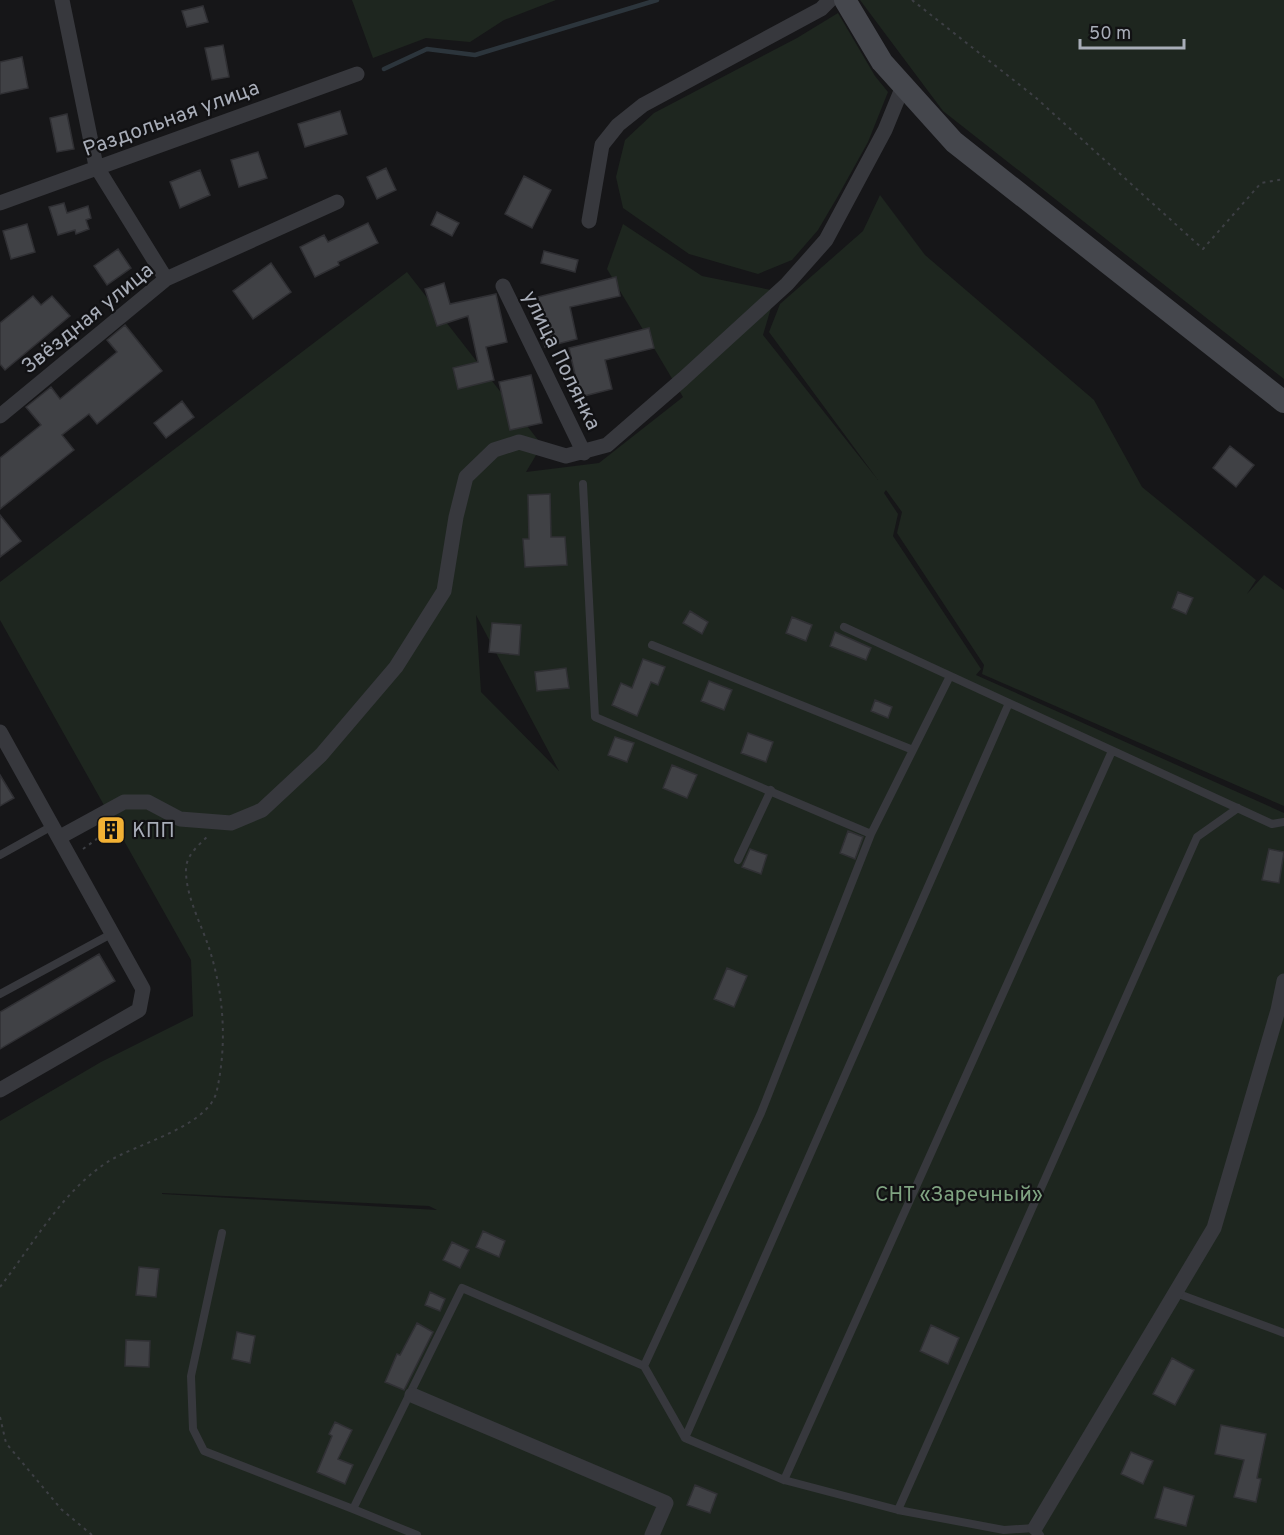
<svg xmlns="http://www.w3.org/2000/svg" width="1284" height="1535" font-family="Overpass,sans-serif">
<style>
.green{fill:#1e261f;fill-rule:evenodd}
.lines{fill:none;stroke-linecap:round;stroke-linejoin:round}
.stream{stroke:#2c353c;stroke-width:4.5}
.building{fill:#404145;stroke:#303034;stroke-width:1.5}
.path{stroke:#3d3f44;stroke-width:2;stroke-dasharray:3 4.5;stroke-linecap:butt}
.lane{stroke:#37383d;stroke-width:8}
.street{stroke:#37383d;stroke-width:15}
.secondary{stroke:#45474d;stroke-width:22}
.labels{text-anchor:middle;stroke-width:4.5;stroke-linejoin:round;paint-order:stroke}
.street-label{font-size:21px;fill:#a8adb8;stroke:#111113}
.poi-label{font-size:21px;fill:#a8adb8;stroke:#111113;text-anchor:start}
.park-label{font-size:21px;fill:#7fa381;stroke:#111113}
</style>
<rect width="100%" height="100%" fill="#161618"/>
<path class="green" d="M352,0H556L504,20L470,42L426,38L373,58Z
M860,0H1284V379L943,111Z
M838,13L875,76L888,92L868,142L838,196L818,230L792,260L758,274L689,254L623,208L616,177L625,140L654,113L797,38Z
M880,195L925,255L1094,400L1142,487L1256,580L1247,594L1264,575L1284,590V806L982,674L984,665L897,533L902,512L886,490L884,493L898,514L893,536L981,669L976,675L1284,813V1535H0V1121L101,1062L193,1016L191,960L0,620V582L407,272L542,445L526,472L599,463L683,397L607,269L623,224L702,276L776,291L763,335L878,480L769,332L780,304L863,231ZM476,615L559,771L481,692ZM162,1193L429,1206L437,1210L162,1194Z"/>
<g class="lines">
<path class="stream" d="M384,69L427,49L475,55L657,0"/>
</g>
<path class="building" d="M203,6L208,22L187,27L182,11Z
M223,45L229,77L212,80L205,48Z
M22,57L28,88L0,94V62Z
M340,111L347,134L305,147L298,124Z
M67,114L74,149L57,152L50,118Z
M258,152L267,178L239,187L231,160Z
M386,168L396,190L377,199L367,177Z
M200,170L210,195L180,208L170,182Z
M524,176L551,190L532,228L505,214Z
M64,203L67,213L88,206L91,218L86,220L89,229L76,234L75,230L58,235L49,207Z
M437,212L459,223L452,236L431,225Z
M368,223L378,243L338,262L339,265L315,277L300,247L324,235L328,242Z
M27,224L35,252L11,259L3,231Z
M118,249L131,268L107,285L94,266Z
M544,251L578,260L575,272L541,263Z
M271,263L291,292L253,319L233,291Z
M616,277L620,296L570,307L577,339L545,347L534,298Z
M444,283L450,304L496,294L507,342L486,347L494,380L458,389L453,368L478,362L468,316L437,326L425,289Z
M33,296L41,305L52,296L70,316L5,370L0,364V323Z
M125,325L162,371L97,424L89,414L62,435L74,450L0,509V458L41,425L26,407L51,387L60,399L117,352L107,340Z
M649,328L654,348L605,360L612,389L580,397L569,348Z
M531,375L542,423L510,430L499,382Z
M182,401L194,417L166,438L154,423Z
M1230,446L1254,465L1236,487L1213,468Z
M550,494L551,537H565L567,565L525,567L523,539H529L528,495Z
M0,515L21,541L0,557Z
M1178,592L1193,598L1186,614L1172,608Z
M690,611L708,622L702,634L683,623Z
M792,617L812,625L806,641L786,633Z
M492,623L521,625L519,655L489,652Z
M835,632L871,648L866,660L830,646Z
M643,659L665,667L658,685L651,682L637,716L612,705L621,683L632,688Z
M566,668L569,688L537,691L535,672Z
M709,681L732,690L724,710L701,701Z
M875,700L892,707L888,718L871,711Z
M748,733L773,742L766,762L741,753Z
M615,737L634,743L627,762L608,755Z
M672,765L697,775L687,798L663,788Z
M0,775L14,798L0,806Z
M848,831L863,837L855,859L840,853Z
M750,849L767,855L761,874L742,867Z
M1269,849L1284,852L1279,883L1262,880Z
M99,954L115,981L0,1049V1012Z
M727,968L747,976L734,1007L714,999Z
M483,1231L505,1241L499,1257L476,1247Z
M452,1242L469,1250L460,1268L443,1260Z
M139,1267L159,1269L156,1297L136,1295Z
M430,1292L445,1299L440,1311L425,1305Z
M417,1323L433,1332L404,1390L385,1382L397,1354L400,1355Z
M931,1325L959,1338L948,1364L920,1351Z
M237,1332L255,1336L250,1363L232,1359Z
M126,1340L150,1341L149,1367L125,1366Z
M1172,1358L1194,1370L1175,1405L1153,1394Z
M335,1422L352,1430L338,1459L353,1465L345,1484L317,1472L332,1436L329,1434Z
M1221,1425L1266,1434L1257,1478L1261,1479L1256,1502L1234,1497L1244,1460L1215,1454Z
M1131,1452L1153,1461L1143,1484L1121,1474Z
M695,1485L717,1494L710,1513L687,1505Z
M1164,1487L1194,1496L1186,1526L1155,1518Z"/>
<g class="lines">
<path class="path" d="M912,0L1035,97L1203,249L1261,183L1284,179
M83,849L105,833
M0,1287C32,1246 61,1193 106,1163C134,1144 210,1127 217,1090C227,1044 224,996 210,951C202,925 185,896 186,868C187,854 200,844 209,835
M0,1417L6,1443L61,1509L92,1535"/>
<path class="lane" d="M583,484L595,717L871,834
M844,627L1272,824L1284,822
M652,645L913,750
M0,855L54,825
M738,860L771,790
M0,994L113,933
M222,1233L191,1376L193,1429L204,1451L353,1509
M1176,1293L1284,1333
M644,1366L685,1438L784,1480L898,1510L1004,1530L1035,1528L1040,1535
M685,1438L1009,703
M784,1480L1112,751
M898,1510L1197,837L1238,808
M417,1535L353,1509L462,1288L644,1366L761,1113L871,834L950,676"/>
<path class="street" d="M62,0L96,166L166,279
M0,203L357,74
M589,221L602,145L618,125L643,105L821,9L830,0
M503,286L584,453
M0,416L166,279L337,202
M0,732L143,989L139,1010L0,1090
M60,837L124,802H148L180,819L231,823L262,810L321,755L396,667L444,591L456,517L466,477L494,450L519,442L566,456L607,445L683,379L787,284L826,240L885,130L903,86
M412,1395L666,1503L652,1535
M1035,1528L1214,1228L1278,1010L1284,981"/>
<path class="secondary" d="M845,0L882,62L954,142L1284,402"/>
</g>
<defs>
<g id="building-square" transform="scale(1.5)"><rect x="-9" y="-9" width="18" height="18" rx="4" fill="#f2b134" stroke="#111113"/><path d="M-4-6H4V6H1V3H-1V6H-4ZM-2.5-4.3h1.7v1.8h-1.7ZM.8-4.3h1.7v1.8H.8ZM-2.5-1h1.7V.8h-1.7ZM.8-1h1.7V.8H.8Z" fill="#111"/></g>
</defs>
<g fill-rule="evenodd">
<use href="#building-square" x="111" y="830"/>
</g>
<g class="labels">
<g class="street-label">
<text transform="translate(171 118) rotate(-20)" y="7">Раздольная улица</text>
<text transform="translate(87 318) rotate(-39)" y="7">Звёздная улица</text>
<text transform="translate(562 360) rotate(64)" y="7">улица Полянка</text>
</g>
<g class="poi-label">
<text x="132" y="837">КПП</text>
</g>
<g class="park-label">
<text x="959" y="1201">СНТ «Заречный»</text>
</g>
</g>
<path d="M1080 39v9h104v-9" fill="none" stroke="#a8adb8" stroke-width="3"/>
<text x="1089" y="39" font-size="18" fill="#a8adb8" stroke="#111113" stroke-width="4.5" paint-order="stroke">50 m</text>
</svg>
